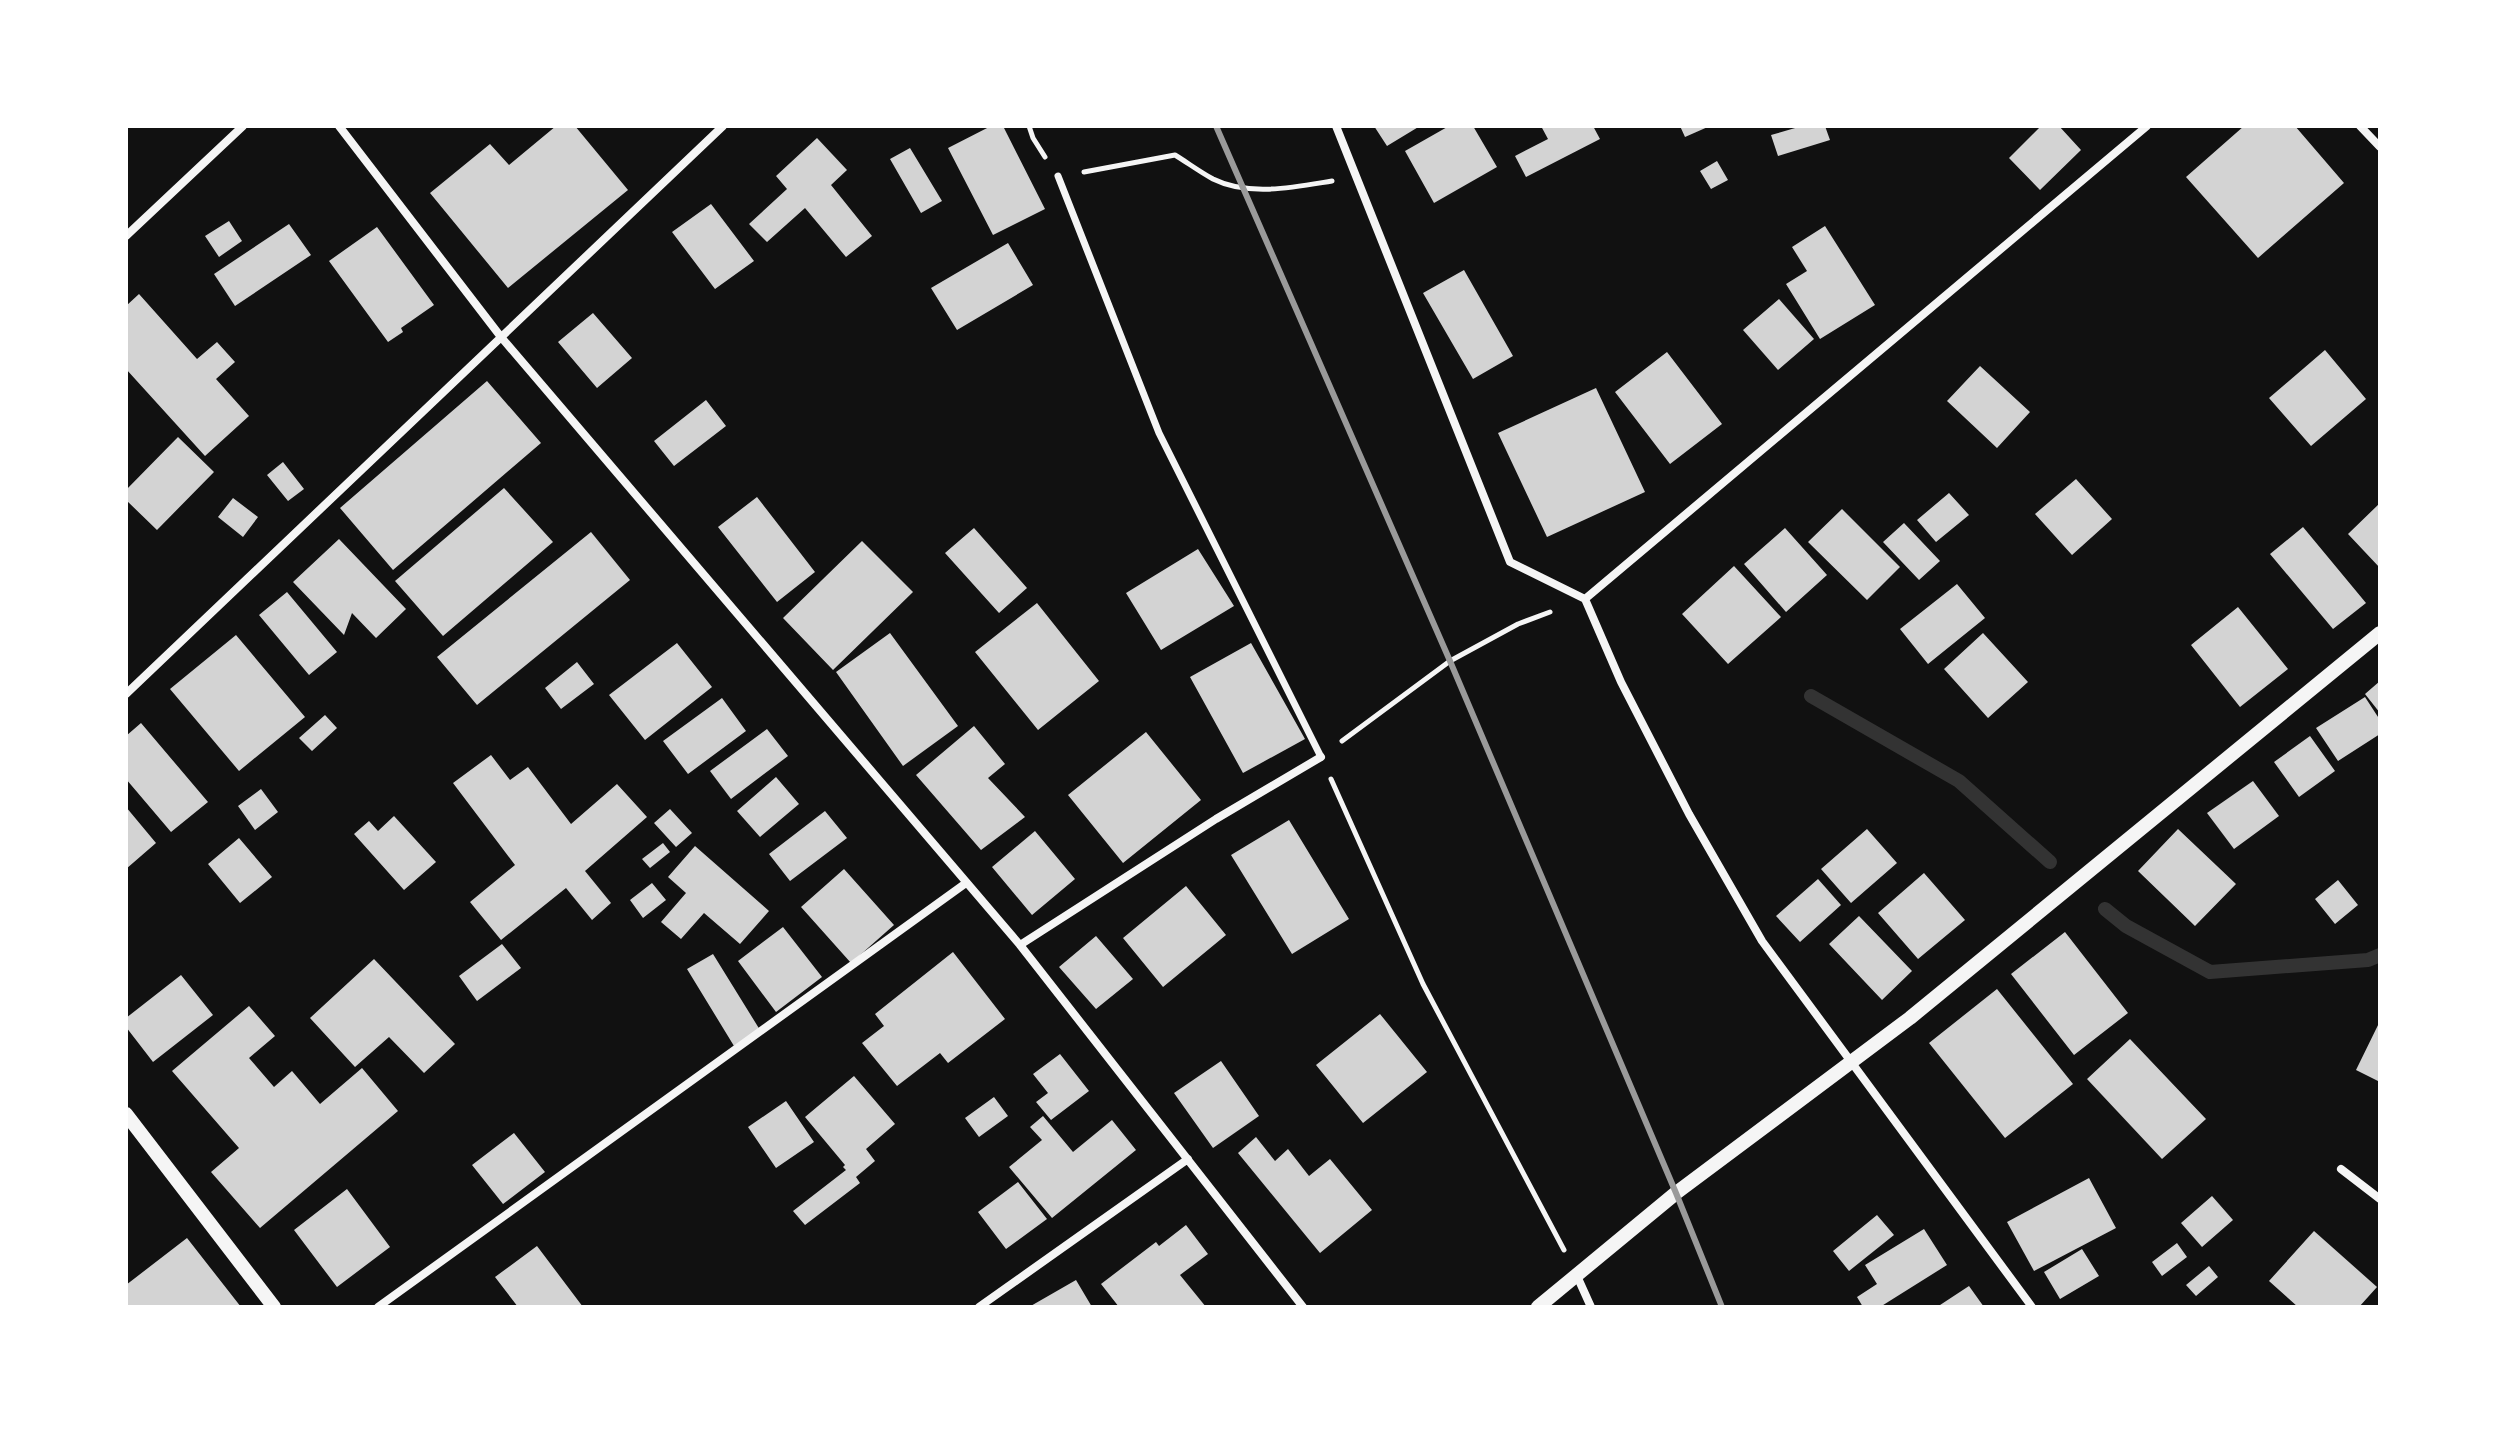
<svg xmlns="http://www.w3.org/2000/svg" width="2506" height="1433" font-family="Raleway,sans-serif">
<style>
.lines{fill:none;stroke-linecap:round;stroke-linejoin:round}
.stream{stroke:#333;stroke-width:14}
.building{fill:#d3d3d3}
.path{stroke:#f5f5f5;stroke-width:5}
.pedestrian{stroke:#f5f5f5;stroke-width:7}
.minor{stroke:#f5f5f5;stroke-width:8}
.tertiary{stroke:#f5f5f5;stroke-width:14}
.rail{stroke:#9a9a9a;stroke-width:6}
</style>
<rect width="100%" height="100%" fill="#111"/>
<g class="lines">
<path class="stream" d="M1811,696L1959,781L2050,862
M2105,909L2126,926L2210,972L2368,960L2380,955"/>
</g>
<path class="building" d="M556,126H575L628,190L508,288L430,193L490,144L509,165Z
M991,126H1003L1045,209L993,235L948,148Z
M1374,126H1420L1387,146Z
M1449,126H1473L1497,167L1434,203L1405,151Z
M1541,126H1593L1600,139L1526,177L1515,156L1548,139Z
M1680,126H1710L1685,137Z
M1802,126H1825L1830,140L1778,156L1771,135Z
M2041,126H2059L2081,150L2040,190L2009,158Z
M2244,126H2295L2344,183L2258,258L2186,177Z
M817,138L847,170L831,185L872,236L846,257L805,208L767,242L749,224L787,189L776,176Z
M910,148L942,201L921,213L890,159Z
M1717,161L1728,180L1711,189L1700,171Z
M711,204L754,261L715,289L672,232Z
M229,221L242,241L219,257L205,236Z
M289,224L311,255L235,306L214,274Z
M1825,226L1875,305L1820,339L1786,284L1807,271L1792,247Z
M377,227L434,305L401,328L403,332L388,342L329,261Z
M1008,243L1033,285L957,330L931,288Z
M1464,270L1513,356L1473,379L1423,293Z
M139,294L197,359L217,342L235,362L216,379L249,416L205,456L126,369V306Z
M1779,299L1814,339L1778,370L1743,330Z
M593,313L632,358L597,388L558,342Z
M2325,350L2366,399L2311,446L2269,398Z
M1667,352L1722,424L1670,464L1615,392Z
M1980,366L2030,412L1997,448L1947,401Z
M487,381L541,443L393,570L340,508Z
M1596,388L1645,492L1547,537L1498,433Z
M706,400L726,426L674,466L654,441Z
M178,437L214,472L157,530L126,500V490Z
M283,462L304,489L288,501L267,475Z
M2076,479L2112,519L2072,555L2035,514Z
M504,488L553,542L443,636L395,581Z
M1949,493L1969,515L1936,542L1917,520Z
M757,497L815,572L777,602L718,527Z
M233,498L258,517L243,537L218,517Z
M2380,503V568L2348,534Z
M1842,509L1900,567L1867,600L1808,542Z
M1904,523L1940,561L1919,580L1883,542Z
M2303,527L2366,603L2333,629L2270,554Z
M974,528L1027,588L999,613L945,553Z
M1785,528L1827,575L1786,612L1744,564Z
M591,532L630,580L477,705L437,657Z
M339,539L406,609L376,638L352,613L344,635L293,582Z
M862,541L913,592L833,670L783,618Z
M1198,549L1234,606L1161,650L1126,593Z
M1734,566L1781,617L1728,664L1682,614Z
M1957,584L1985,618L1928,664L1900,629Z
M287,592L337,652L309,675L259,615Z
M1037,603L1099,681L1038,730L975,652Z
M2238,607L2288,669L2240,707L2191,645Z
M890,633L958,726L903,766L836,672Z
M1983,633L2028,682L1988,718L1944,669Z
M236,635L305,717L239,771L170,689Z
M677,643L712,687L645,740L609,695Z
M1251,643L1305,739L1243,773L1190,677Z
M577,662L594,684L561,709L545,688Z
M2380,681V713L2365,694Z
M2365,697L2380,720V734L2338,761L2316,728Z
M722,698L746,731L688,774L663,741Z
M325,715L337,728L312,751L299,738Z
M141,723L208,802L171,832L126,779V736Z
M974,726L1005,764L988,778L1025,817L981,850L916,775Z
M767,729L788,756L731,799L710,771Z
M1146,732L1201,800L1123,863L1068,795Z
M2310,736L2335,771L2299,797L2274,762Z
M491,755L510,780L528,767L571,824L617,784L647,817L585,871L611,903L592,920L566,888L501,940L470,902L515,865L453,783Z
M776,777L799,804L760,837L737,811Z
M2253,781L2279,816L2234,849L2207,813Z
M261,789L278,812L255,830L238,806Z
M126,807L156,843L126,869Z
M670,809L692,833L676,847L654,823Z
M825,811L847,838L790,881L769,854Z
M394,816L436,862L404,890L354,834L369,821L378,831Z
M1289,820L1349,919L1292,954L1231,855Z
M1867,829L1897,863L1851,903L1821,869Z
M2178,829L2236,884L2195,926L2138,871Z
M1035,831L1075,879L1032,915L992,867Z
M239,838L272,877L240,903L208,864Z
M663,843L670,852L650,868L642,859Z
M695,846L769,911L740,944L704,913L681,939L661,922L686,893L668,877Z
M844,869L894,925L851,963L801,907Z
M1924,873L1965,920L1918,959L1878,913Z
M1818,879L1841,905L1800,942L1776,916Z
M2338,880L2358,905L2335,924L2315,899Z
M652,883L666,900L643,918L630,900Z
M1186,886L1226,935L1163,987L1123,938Z
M1859,916L1912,971L1882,1000L1829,944Z
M783,927L822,977L776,1012L738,961Z
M2065,932L2128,1013L2074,1055L2011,974Z
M1096,936L1133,979L1096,1009L1059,967Z
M502,944L521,968L477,1001L459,976Z
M953,952L1005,1019L948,1063L940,1053L897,1086L862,1043L884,1026L875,1014Z
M713,954L760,1030L734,1046L687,969Z
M374,959L455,1044L424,1073L389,1037L355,1067L310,1018Z
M181,975L213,1015L153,1062L126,1027V1018Z
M1997,989L2073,1084L2005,1138L1929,1043Z
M249,1006L275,1036L249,1058L274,1087L292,1071L320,1104L362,1068L398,1111L260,1228L211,1172L239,1148L172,1071Z
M1380,1014L1427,1072L1363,1123L1316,1065Z
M2380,1021V1082L2356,1070Z
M2130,1039L2206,1119L2162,1159L2087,1079Z
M1060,1054L1089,1091L1051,1120L1036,1102L1048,1093L1033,1074Z
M1221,1061L1259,1116L1213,1148L1174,1093Z
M854,1076L895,1124L866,1149L875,1161L856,1177L860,1183L805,1225L793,1211L846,1170L843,1167L845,1165L805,1117Z
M994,1097L1008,1116L979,1137L965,1118Z
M786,1101L814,1142L776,1168L748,1127Z
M1043,1116L1073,1152L1112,1120L1136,1150L1052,1218L1009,1167L1042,1140L1030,1127Z
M514,1133L545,1172L503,1204L472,1165Z
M1256,1137L1275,1161L1288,1149L1309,1176L1330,1159L1372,1210L1320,1253L1238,1153Z
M2089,1178L2116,1228L2034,1271L2007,1222Z
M1018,1182L1047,1219L1006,1249L978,1212Z
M347,1189L390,1247L337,1287L294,1230Z
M2212,1196L2233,1220L2202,1247L2181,1223Z
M1877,1215L1894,1235L1849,1271L1833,1251Z
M1186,1225L1208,1254L1180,1275L1206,1307H1119L1101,1284L1156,1242L1159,1246Z
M1924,1229L1947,1265L1880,1307H1863L1857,1297L1877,1284L1865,1265Z
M2314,1231L2377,1287L2359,1307H2298L2269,1281Z
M187,1238L241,1307H126V1285Z
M2177,1243L2187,1257L2162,1276L2152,1262Z
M537,1246L583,1307H518L495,1277Z
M2082,1249L2099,1276L2060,1299L2044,1272Z
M2209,1266L2218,1277L2196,1296L2186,1285Z
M1076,1280L1092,1307H1029Z
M1969,1286L1984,1307H1937Z"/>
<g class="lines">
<path class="path" d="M1029,126L1033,138L1045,157
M1084,172L1175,155C1188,163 1200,172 1213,179C1249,197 1295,187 1332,181
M1342,741L1450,661L1518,624L1550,612
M1331,779L1423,984L1564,1250"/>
<path class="pedestrian" d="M1058,176L1159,433L1321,757"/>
<path class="minor" d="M339,126L501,337L1020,945L1303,1307
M1336,126L1510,562L1585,599L1621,682L1689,814L1762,941L2032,1307
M2360,126L2380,147
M126,236L243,126
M1585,599L2147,126
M126,694L723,126
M1020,945L1216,819L1321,757
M2341,1169L2380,1199
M1577,1276L1591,1307
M378,1307L966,883
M979,1307L1188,1159"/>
<path class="tertiary" d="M126,1114L274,1307
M1538,1307L1676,1193L1910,1018L2380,633"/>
<path class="rail" d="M1216,126L1450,661L1676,1193L1722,1307"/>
</g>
<rect width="2506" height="1433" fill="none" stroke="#ffffff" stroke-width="256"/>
</svg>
